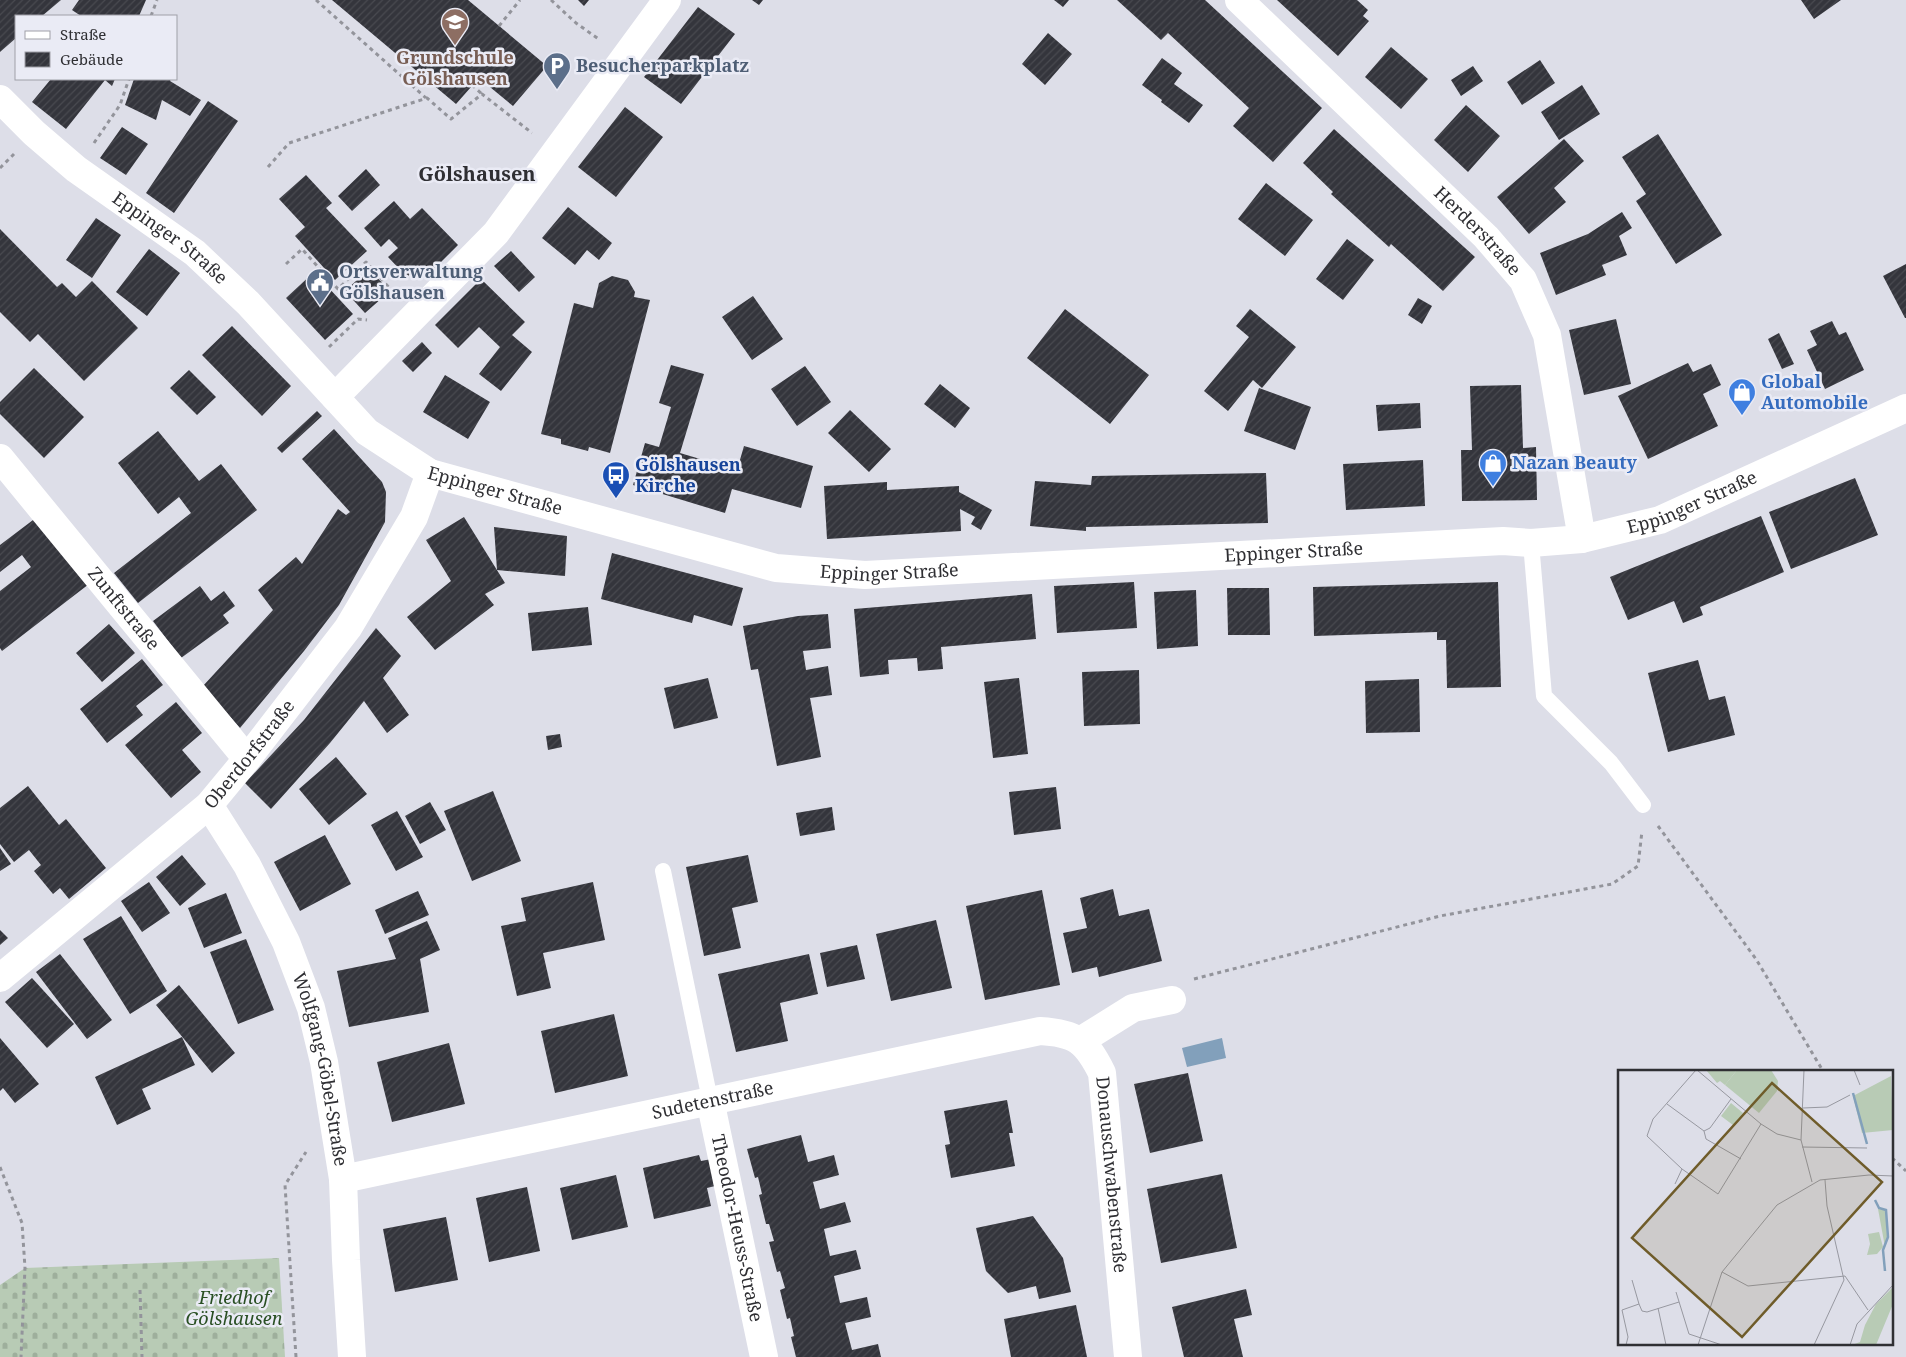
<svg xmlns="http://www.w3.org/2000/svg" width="1906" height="1357" font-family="'Noto Serif',serif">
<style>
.cemetery{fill:url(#cemetery-stones)}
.water{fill:#82a0bb}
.building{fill:url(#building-hatch)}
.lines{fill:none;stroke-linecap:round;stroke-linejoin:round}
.path{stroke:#93949b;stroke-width:3;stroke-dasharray:4 4;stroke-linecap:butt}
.service{stroke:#fff;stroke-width:16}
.minor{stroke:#fff;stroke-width:28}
.labels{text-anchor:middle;stroke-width:5;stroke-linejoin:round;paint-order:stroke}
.education-label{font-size:18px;font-weight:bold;fill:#785e54;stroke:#eaebf5}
.service-label{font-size:18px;font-weight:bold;fill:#4e5e75;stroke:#eaebf5;text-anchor:start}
.street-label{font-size:18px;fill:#2f2f33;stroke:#eaebf5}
.shop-label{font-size:18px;font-weight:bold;fill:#366cbe;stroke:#eaebf5;text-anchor:start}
.transit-label{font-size:18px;font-weight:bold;fill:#164399;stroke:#eaebf5;text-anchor:start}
.park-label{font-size:18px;font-style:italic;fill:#294f23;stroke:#eaebf5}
.quarter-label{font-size:20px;font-weight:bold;fill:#2f2f33;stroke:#eaebf5}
.inset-river{fill:none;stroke:#82a0bb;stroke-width:2.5}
.inset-road{fill:none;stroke:#9798a0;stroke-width:1}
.view{fill:#6f5c2a;fill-opacity:0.15;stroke:#6f5c2a;stroke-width:2.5}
.inset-edge{fill:none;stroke:#2f2f33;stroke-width:2.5}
</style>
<defs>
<pattern id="cemetery-stones" width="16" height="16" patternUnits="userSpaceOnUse" patternTransform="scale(1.25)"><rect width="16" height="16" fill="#b8cbb5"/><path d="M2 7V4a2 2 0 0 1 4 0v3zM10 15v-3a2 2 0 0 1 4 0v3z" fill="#9eaf9c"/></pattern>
<pattern id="building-hatch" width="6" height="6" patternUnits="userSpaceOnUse" patternTransform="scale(1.25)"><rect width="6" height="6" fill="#34353c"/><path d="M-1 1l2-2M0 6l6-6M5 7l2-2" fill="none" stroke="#494a50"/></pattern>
</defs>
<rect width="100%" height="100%" fill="#dddee8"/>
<path class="cemetery" d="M279,1258L285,1357H0V1285L25,1268Z"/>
<path class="water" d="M1222,1038L1226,1058L1187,1067L1182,1048Z"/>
<path class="building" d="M0,0H61L42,16H16V38L0,52Z
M79,0H146L139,16H81L72,10Z
M332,0H468L547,66L513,106L479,78L456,104Z
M578,0H589L584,6Z
M752,0H763L759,5Z
M1054,0H1069L1063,7Z
M1117,0H1205L1322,108L1273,162L1233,126L1249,108L1168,33L1161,40Z
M1277,0H1357L1368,10L1363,16L1369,21L1338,56Z
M1801,0H1841L1814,19Z
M698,7L735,34L681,104L644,77Z
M1048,33L1072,54L1045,85L1022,64Z
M1391,47L1428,79L1401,109L1365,77Z
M1162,58L1182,73L1174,84L1203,105L1189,123L1161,102L1162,100L1142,85Z
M1540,60L1555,83L1522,105L1507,82Z
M1473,66L1483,81L1461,96L1451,80Z
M51,79H115L112,86L105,80L66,129L32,102Z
M134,79H171L170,81L201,100L190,116L162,100L156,120L125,105Z
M1582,85L1600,114L1559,140L1541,112Z
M208,101L238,121L174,213L146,193Z
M1466,105L1500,136L1468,172L1434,140Z
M625,107L663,137L616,197L578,167Z
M122,127L148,144L126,175L100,158Z
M1334,129L1475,257L1443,291L1391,244L1389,247L1367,227L1331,194L1333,192L1303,163Z
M1658,134L1722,235L1676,264L1636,201L1646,194L1622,157Z
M1564,139L1584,161L1554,188L1566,202L1529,234L1497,197Z
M366,169L380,185L352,211L338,196Z
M306,175L332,203L326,208L367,251L335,280L295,236L305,227L279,199Z
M1266,183L1313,220L1285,256L1238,219Z
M394,201L410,219L422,208L458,245L426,277L416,268L407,277L388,257L398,248L389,239L381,247L364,228Z
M568,207L612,243L599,260L587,250L575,265L542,238Z
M1622,212L1632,228L1619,236L1627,255L1602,265L1606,275L1556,295L1540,253L1588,234Z
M96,218L121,235L92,278L66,260Z
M0,229L57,287L62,283L76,297L92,281L138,328L84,381L38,334L30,342L0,312Z
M1347,239L1374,260L1343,300L1316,279Z
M149,249L180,273L147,316L116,292Z
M511,251L535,277L519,292L494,266Z
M1906,264V318H1905L1883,276Z
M369,269L390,291L365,313L345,291Z
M314,272L353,314L325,340L286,298Z
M612,276L628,280L635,292L634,297L650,300L610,453L589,447L588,451L561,444V439L541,434L574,303L593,308L599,283Z
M481,279L525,322L512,335L532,352L501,391L479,374L500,347L479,327L458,348L435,325Z
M753,296L783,339L752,360L722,317Z
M1418,298L1432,306L1422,324L1408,315Z
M1065,309L1149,375L1110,424L1027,358Z
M1250,309L1296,347L1262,388L1253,380L1228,411L1204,391L1249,337L1236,326Z
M1616,319L1631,384L1584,395L1569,330Z
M1832,321L1839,335L1846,332L1864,370L1825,389L1807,350L1817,345L1810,331Z
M232,326L291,386L262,416L202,355Z
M1779,333L1794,364L1782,369L1768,339Z
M422,342L432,353L413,372L402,361Z
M1688,363L1693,372L1711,364L1721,385L1703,394L1718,426L1648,459L1618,396Z
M671,365L704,374L680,453L737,470L744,446L813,466L801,508L732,489L725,513L633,485L645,443L659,447L671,407L659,403Z
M805,366L831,402L797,426L771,389Z
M34,368L84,417L44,458L0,414V402Z
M189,370L216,397L197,415L170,388Z
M445,375L490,402L468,439L423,412Z
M940,384L970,408L955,428L924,404Z
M1521,385L1523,448L1536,447L1537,500L1462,501L1461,450H1472L1470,386Z
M1259,388L1311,407L1295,450L1244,431Z
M1420,403L1421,428L1378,431L1376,405Z
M850,410L891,449L869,472L828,433Z
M317,411L322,416L282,453L277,448Z
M334,429L382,482L386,492L385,522L339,605L304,651L240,728L203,686L273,610L258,590L296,557L302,564L338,509L346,515L350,512L302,459Z
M158,431L199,481L221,464L257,510L138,603L114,573L191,513L179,497L158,514L118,463Z
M1423,460L1425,506L1346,510L1343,464Z
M1266,473L1268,523L1086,527V531L1030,526L1035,481L1091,485L1092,476Z
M1855,478L1878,535L1791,569L1769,512Z
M887,482V490L959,486V492L992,510L981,530L971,524L975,517L960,509L961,531L827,539L824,486Z
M1761,516L1784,572L1700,607L1703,615L1683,623L1674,601L1628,620L1610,577Z
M37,517L89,584L2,651L0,648V591L31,567L22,555L0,572V545Z
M464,517L505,583L485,594L494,605L435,650L407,617L451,581L426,540Z
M494,527L567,536L565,576L497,570Z
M612,553L743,588L732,626L694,615L692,623L601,599Z
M1134,582L1137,628L1057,633L1054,586Z
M1498,582L1501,687L1447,688L1446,640H1437V632L1314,636L1313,587Z
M200,586L211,601L224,591L235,606L223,615L229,623L181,658L153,621Z
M1227,588H1269L1270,635H1228Z
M1196,590L1198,646L1157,649L1154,592Z
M1032,594L1036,639L941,647L943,669L918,671L917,658L888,660L889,674L860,677L854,609Z
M588,607L592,645L532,651L528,613Z
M828,614L831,648L803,651L806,670L828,666L832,695L810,698L821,757L777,766L758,669L751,670L743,626L798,616Z
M109,624L135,653L102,682L76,653Z
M376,628L401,656L383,678L409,715L387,733L364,701L330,743L271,809L245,783L304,720Z
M142,659L163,685L136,706L143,715L107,743L80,709Z
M1698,660L1709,700L1725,696L1735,735L1668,752L1648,673Z
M1139,670L1140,724L1084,726L1082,672Z
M708,678L718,718L674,729L664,688Z
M1019,678L1028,754L993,758L984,682Z
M1419,679L1420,732L1366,733L1365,681Z
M176,702L202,733L182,750L201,772L171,798L125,745Z
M560,734L562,747L548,750L546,736Z
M336,757L367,794L329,825L299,789Z
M28,786L59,825L66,819L106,868L69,899L60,888L53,894L34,871L41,865L29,850L14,862L0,844V808Z
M1056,787L1061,829L1014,835L1009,792Z
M493,791L521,861L472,881L444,811Z
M430,802L446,830L420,844L405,816Z
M832,807L835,830L800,836L796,813Z
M397,811L423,857L396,871L371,825Z
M325,835L351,884L300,911L274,862Z
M0,848L11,864L0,871Z
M182,855L206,884L180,906L156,877Z
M748,855L758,902L732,908L741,948L704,956L686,867Z
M149,882L170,913L142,932L121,901Z
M593,882L605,940L543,953L551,988L517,996L501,926L526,921L521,898Z
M1113,889L1119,916L1149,909L1162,961L1099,977L1097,967L1072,973L1063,933L1087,928L1080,898Z
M1042,890L1060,985L985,1000L966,906Z
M418,891L429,915L385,934L375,910Z
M226,893L242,933L204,948L188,908Z
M121,916L167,991L130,1014L83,939Z
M936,920L952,988L891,1001L876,934Z
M427,921L440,950L420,959L429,1012L349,1027L337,971L396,959L388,938Z
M0,930L8,938L0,945Z
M246,939L274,1010L238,1024L210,952Z
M857,945L865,979L827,987L820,953Z
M60,954L112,1020L87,1039L36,972Z
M809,954L818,994L780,1003L788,1041L736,1052L718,974Z
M32,978L74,1024L47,1048L5,1002Z
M179,985L235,1053L212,1073L156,1005Z
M614,1014L628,1076L555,1093L541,1031Z
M182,1037L195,1065L142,1089L151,1109L117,1125L95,1077Z
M0,1038L39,1084L15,1103L3,1088L0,1091Z
M449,1043L465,1104L392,1122L377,1062Z
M1188,1073L1203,1141L1150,1153L1134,1084Z
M1007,1100L1013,1133H1009L1015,1166L951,1178L945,1145L950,1144L944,1111Z
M801,1135L808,1162L834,1155L839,1175L813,1182L820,1209L845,1202L851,1222L824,1229L830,1256L856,1250L861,1269L834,1276L840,1303L867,1297L871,1317L845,1323L852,1350L878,1344L881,1357H796L791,1337L794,1336L790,1318L787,1319L780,1290L785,1288L780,1271L777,1272L769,1242L774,1241L769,1224H766L759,1195L762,1194L758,1177L755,1178L747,1149Z
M699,1155L701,1161L717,1158L723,1184L707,1188L711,1206L654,1219L643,1168Z
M1222,1174L1237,1248L1161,1263L1147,1189Z
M616,1175L628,1227L572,1240L560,1188Z
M527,1187L540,1251L489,1262L476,1198Z
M1033,1216L1063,1258L1071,1292L1039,1299L1036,1286L1008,1293L986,1271L976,1228Z
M446,1217L458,1280L395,1292L383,1229Z
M1246,1289L1252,1315L1234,1319L1243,1357H1184L1172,1307Z
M1076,1305L1087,1357H1011L1004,1319Z"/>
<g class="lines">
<path class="path" d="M316,0L426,98
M551,0L576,23L600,40
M151,16L157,0
M499,26L520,0
M472,85L482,94
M94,143L120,105L129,79
M268,167L289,143L427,98L451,119L482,94L532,133
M0,168L14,154
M286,264L302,249L338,289L366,262L393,292
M329,347L358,319L367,320
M1658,826L1756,959L1823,1071
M1194,979L1440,916L1612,884L1638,866L1642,831
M1892,1158L1906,1171
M0,1167L22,1223L25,1268L21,1357
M140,1290L142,1357
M296,1357L285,1185L306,1152"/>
<path class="service" d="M1531,543L1544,696L1611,763L1643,805
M663,871L710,1100"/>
<g class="minor">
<path id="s1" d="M1239,0L1486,237L1523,280L1547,335L1582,539"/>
<path id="s2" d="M0,99L34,133L76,169L195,253L248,303L367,432L430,473L776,568L865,575L1503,541L1531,543L1582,539L1660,520L1906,408"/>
<path d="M335,397L496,233L667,0"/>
<path id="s3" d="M0,458L247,759"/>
<path id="s4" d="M209,805L247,865L286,942L311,1008L324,1062L343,1179L346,1260L352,1357"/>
<path id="s5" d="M0,978L209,805L247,759L348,628L414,517L430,473"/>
<path d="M1080,1041L1133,1008L1172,1000"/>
<path id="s6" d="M710,1100L764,1357"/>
<path id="s7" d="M343,1179L1040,1031C1076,1033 1086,1041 1102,1073L1128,1357"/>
</g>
</g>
<defs>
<g id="school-pin" transform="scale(1.4375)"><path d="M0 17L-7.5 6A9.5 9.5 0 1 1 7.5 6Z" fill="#8d6e63" stroke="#eaebf5"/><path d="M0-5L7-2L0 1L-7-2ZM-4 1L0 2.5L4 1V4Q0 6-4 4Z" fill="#fff"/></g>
<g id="parking-pin" transform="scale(1.4375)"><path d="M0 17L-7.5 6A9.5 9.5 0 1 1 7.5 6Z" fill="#5c6f8a" stroke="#eaebf5"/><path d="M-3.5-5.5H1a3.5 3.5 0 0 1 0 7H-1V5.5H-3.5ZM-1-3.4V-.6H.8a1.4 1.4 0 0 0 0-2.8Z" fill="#fff"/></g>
<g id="civic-pin" transform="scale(1.4375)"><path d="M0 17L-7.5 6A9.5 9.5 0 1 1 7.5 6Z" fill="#5c6f8a" stroke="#eaebf5"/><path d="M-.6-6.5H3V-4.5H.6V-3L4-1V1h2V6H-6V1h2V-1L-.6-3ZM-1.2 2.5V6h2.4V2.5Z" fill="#fff"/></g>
<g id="shop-pin" transform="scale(1.4375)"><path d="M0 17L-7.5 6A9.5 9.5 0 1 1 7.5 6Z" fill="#3f7fe0" stroke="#eaebf5"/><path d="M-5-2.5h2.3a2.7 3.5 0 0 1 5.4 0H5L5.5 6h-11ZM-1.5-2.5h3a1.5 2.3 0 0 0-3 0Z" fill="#fff"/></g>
<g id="bus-pin" transform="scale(1.4375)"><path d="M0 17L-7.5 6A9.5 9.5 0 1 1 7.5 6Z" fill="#1a4fb4" stroke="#eaebf5"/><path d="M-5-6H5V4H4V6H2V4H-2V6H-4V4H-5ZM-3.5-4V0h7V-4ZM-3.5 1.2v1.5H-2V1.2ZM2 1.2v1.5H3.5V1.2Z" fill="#fff"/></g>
</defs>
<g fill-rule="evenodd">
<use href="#school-pin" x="455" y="22"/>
<use href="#parking-pin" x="557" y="66"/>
<use href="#civic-pin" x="320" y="282"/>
<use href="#shop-pin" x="1742" y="392"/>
<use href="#shop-pin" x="1493" y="463"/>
<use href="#bus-pin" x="616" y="475"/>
</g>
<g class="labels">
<g class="education-label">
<text x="455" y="64">Grundschule<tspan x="455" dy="21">Gölshausen</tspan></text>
</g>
<g class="service-label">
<text x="576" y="72">Besucherparkplatz</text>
<text x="339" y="278">Ortsverwaltung<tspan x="339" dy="21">Gölshausen</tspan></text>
</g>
<g class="street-label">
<text dy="6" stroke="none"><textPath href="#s1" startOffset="332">Herderstraße</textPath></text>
<text dy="6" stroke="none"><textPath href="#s2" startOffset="220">Eppinger Straße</textPath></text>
<text dy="6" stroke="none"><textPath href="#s2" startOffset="640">Eppinger Straße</textPath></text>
<text dy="6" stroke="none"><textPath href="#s2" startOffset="1855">Eppinger Straße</textPath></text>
<text dy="6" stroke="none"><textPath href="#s2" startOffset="1450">Eppinger Straße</textPath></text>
<text dy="6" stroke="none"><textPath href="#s2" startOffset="1045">Eppinger Straße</textPath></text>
<text dy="6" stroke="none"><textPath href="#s3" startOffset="195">Zunftstraße</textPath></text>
<text dy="6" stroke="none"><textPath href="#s5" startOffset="336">Oberdorfstraße</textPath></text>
<text dy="6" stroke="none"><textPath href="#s4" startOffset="290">Wolfgang-Göbel-Straße</textPath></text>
<text dy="6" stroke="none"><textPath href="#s7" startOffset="378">Sudetenstraße</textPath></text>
<text dy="6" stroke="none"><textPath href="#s7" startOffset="895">Donauschwabenstraße</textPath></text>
<text dy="6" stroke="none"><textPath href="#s6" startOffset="131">Theodor-Heuss-Straße</textPath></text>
</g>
<g class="shop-label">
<text x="1761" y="388">Global<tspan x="1761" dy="21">Automobile</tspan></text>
<text x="1512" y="469">Nazan Beauty</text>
</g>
<g class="transit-label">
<text x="635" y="471">Gölshausen<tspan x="635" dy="21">Kirche</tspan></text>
</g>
<g class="park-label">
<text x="234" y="1304">Friedhof<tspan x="234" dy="21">Gölshausen</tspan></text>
</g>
<g class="quarter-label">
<text x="477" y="181">Gölshausen</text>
</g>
</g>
<g transform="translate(1618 1070)">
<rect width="275" height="275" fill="#dddee8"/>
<path d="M113,33L125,43L115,55L103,46ZM275,217V234L258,275H234L242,272L247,255L258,234Z" fill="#b8cbb5"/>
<path d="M119,0H153L160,11L159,21L141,43L107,15Z" fill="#b8cbb5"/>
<path d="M88,0H119L107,15L102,11L99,13ZM273,6L275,60L244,63L235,26ZM260,139L268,140L269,167L267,177ZM261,162L265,177L259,184L249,185L252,174L250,164Z" fill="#b8cbb5"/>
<path class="inset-river" d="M235,23L249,74M257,130L261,138L268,140L270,167L265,180L267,201"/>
<path class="inset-road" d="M78,0L35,49L29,66L64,99L100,124M79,0L143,54L159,64L183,70M186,0L183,70L194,112M236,0L242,15M49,34L86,61L92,58L113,29M185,38L209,37L232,25M86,61L88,69L123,89M184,77L249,78M57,114L64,99M100,124L143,54M104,202L130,216L227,206L250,240M14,210L21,234M58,222L71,264L104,275M40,238L48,275M8,275L10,267L4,240L21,234L24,241L29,242L61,232M80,275L104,202L159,135L202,110L251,105L275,106M196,275L226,210L209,136L207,110M232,275L239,254L275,215"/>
<path class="view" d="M154,13L264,112L124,267L14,168Z"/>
<rect width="275" height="275" class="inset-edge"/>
</g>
<rect x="15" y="15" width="162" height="65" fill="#eaebf5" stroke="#9fa0a7"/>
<rect x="25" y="31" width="25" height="8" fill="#ffffff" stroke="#9fa0a7"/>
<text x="60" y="40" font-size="15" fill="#2f2f33">Straße</text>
<rect x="25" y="52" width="25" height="15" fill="url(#building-hatch)" stroke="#9fa0a7"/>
<text x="60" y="65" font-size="15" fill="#2f2f33">Gebäude</text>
</svg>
